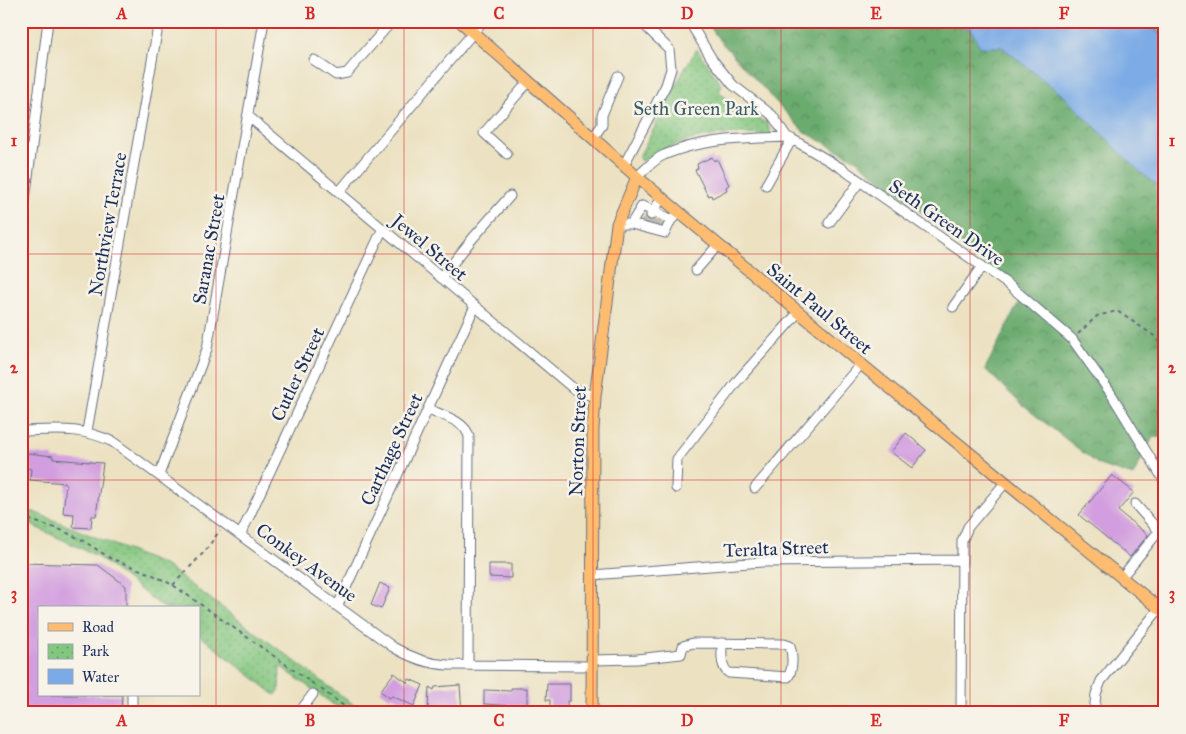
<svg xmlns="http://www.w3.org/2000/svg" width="1186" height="734" font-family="'IM FELL Great Primer',serif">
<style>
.forest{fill:url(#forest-crowns);stroke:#426d66}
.park{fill:url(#park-dots);stroke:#4f7a6e}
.water{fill:#7babe6;stroke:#4b6da2}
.building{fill:#d29edf}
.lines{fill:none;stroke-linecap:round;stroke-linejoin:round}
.minor-tunnel{stroke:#c2beae;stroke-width:9;stroke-dasharray:9 4.5;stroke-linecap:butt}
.minor-casing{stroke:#646e81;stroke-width:11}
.major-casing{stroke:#646e81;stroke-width:13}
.path{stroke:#646e81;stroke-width:2;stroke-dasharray:4 4;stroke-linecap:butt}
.minor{stroke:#fff;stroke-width:9}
.major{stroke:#febc70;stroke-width:11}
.grid{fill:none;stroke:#d62828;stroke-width:1;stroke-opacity:0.55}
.labels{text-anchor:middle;stroke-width:5;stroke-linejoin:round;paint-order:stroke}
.park-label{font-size:19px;fill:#3a5c68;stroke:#f7f3e8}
.street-label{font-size:19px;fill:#1b2f5e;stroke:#f7f3e8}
.neatline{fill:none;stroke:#d62828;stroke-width:2}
.grid-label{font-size:16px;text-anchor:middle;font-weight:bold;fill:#d62828}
</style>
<defs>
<pattern id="forest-crowns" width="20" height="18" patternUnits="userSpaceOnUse" patternTransform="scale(1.25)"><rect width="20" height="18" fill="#6aab6e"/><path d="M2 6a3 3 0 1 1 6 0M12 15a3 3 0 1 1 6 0" fill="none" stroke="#568c5e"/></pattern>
<pattern id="park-dots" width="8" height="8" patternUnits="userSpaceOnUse" patternTransform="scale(1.25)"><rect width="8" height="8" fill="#83c67f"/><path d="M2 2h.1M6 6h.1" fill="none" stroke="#6aa16b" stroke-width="1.8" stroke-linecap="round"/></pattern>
</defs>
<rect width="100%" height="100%" fill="#f7f3e8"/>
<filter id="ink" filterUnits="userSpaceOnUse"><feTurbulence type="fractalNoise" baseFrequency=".02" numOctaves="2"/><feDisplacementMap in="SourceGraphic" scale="10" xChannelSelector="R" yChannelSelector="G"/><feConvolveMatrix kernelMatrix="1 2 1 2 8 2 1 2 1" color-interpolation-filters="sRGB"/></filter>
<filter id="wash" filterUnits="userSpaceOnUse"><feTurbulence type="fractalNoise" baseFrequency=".0096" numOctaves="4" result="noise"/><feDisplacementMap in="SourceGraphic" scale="20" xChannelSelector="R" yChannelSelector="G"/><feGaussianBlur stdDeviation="1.12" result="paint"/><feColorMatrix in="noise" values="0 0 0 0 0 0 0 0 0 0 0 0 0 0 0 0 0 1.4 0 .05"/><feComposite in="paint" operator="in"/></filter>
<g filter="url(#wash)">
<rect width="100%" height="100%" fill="#ece2c2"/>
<path class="forest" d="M706,21H952L971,30L980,47H1002L1065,97L1140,172L1165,191V438L1153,437L1133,476L1099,465L1021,404L985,369L1023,294L858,161L803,131L721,42Z"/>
<path class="park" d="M1140,21H1165V36Z
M697,49L722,86L719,91L741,112L746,111L767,124L771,133L770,135C716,133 690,134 642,161L639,159L640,155L685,68Z
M21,510L34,512L166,566L365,713H345L280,666L279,692L275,695L199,635V608H164L95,555L29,524L21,523Z"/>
<path class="water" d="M952,21H1140L1165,36V191L1140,172L1065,97L1002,47H980L971,30Z"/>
<g id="blocks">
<path class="building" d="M712,157L714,161L717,159L729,185L726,187L727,190L712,198L711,195L708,196L695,170L698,168L697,164Z
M906,433L926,450L912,468L891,452Z
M27,453L53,456V459L103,463L96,516H92L91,528L73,527L74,514L63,513L66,483L30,480L31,469L26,468Z
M1112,475L1134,492L1118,511L1148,535L1130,557L1079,515Z
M21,563L98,565L126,586V608H39V695H122L121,713H21Z
M489,564H511V578L489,577Z
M380,583L390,588L381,609L371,605Z
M394,673L408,683L409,679L423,685L414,706L392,696L390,698L380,691Z
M547,684H570V701H567L568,713H550V700H546Z
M460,685L462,713L428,711L429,687L434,690L435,687Z
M511,688H527V709H511V706L484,704V690L511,691Z"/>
</g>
</g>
<g filter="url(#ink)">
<use href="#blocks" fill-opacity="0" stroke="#646e81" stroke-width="1"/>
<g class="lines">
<path class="minor-tunnel" d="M644,224L651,215
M650,226L658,217
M656,229L665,220"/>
<g class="minor-casing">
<path id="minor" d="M689,21L712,59L733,85L772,115L787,137
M314,60L336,75L347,73L392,21
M248,116L574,389L595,397
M593,138L602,125V115L618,76
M507,154L484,133L529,81
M624,165L666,85L671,69L669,49L640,21
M637,177C645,170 654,159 664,155C702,138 746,139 787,137L792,139L841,168L1009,285L1072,339L1110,392L1165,482
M766,185L792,139
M339,192L483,21
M662,197L654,211L671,220L676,216
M829,223L860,181
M617,224H631L642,206L654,211L651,215
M631,224L665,233L671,220
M21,231L48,21
M696,270L718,245
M441,278L473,238L510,196
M953,307L982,266
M428,409C441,415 466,421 469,437L468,665
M21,431C56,430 80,426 113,442L393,647C411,658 427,664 448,665L592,666
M87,431L159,21
M159,475L207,349L264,21
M676,488L677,459L739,379L798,313
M755,488L861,364
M241,534L383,228
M592,575L762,562L961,560
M1121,578L1159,531L1135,504
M338,605L475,306
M592,660L637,659L681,654L683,646L693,643L784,644L790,646C793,655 793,670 788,677L729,673C720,667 722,653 722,643
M132,713V695
M299,713L313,694
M961,713L962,541L968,527L1005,483
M1094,713L1096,694L1101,681L1159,609"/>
</g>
<g class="major-casing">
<path id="major" d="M460,21L637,177L861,364L1165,613
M592,713L593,430L595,397L617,224L637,177"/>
</g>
<path class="path" d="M1078,334L1097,316L1117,311L1153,335L1165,349
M21,517L61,530L82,540L110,558L151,574L173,585L315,685
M173,585L206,550L220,530
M321,689L353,713"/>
<use href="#minor" class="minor"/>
<use href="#major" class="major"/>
</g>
</g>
<path class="grid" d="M216,21V713M404,21V713M593,21V713M781,21V713M970,21V713M21,254H1165M21,480H1165"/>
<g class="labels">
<g class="park-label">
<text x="696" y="115">Seth Green Park</text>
</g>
<g class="street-label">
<text transform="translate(947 222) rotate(35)" y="7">Seth Green Drive</text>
<text transform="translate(107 224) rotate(-80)" y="7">Northview Terrace</text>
<text transform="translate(430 247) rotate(40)" y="7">Jewel Street</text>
<text transform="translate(208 249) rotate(-80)" y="7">Saranac Street</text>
<text transform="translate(820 308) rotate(40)" y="7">Saint Paul Street</text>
<text transform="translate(297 374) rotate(-65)" y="7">Cutler Street</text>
<text transform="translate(577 441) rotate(-88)" y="7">Norton Street</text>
<text transform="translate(391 449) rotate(-65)" y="7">Carthage Street</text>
<text transform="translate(776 548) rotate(-2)" y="7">Teralta Street</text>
<text transform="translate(307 562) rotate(36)" y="7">Conkey Avenue</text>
</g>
</g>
<rect width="1186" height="734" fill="none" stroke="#f7f3e8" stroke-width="55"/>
<rect x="38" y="606" width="162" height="90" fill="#f7f3e8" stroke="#9fa5b1"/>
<rect x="48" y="623" width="25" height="8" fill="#febc70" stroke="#9fa5b1"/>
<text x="82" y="632" font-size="15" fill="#1b2f5e">Road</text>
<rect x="48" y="644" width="25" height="15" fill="url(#park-dots)" stroke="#9fa5b1"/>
<text x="82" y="656" font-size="15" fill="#1b2f5e">Park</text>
<rect x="48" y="669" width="25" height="15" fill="#7babe6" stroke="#9fa5b1"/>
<text x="82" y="682" font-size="15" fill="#1b2f5e">Water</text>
<rect x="28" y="28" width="1130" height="678" class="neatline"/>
<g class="grid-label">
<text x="122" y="19">A</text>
<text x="310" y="19">B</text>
<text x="499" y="19">C</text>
<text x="687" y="19">D</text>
<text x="876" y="19">E</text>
<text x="1064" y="19">F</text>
<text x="14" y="146">1</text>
<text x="1172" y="146">1</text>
<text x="14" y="373">2</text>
<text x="1172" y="373">2</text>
<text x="14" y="599">3</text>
<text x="1172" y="599">3</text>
<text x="122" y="726">A</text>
<text x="310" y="726">B</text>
<text x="499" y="726">C</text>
<text x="687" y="726">D</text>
<text x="876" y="726">E</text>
<text x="1064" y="726">F</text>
</g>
</svg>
